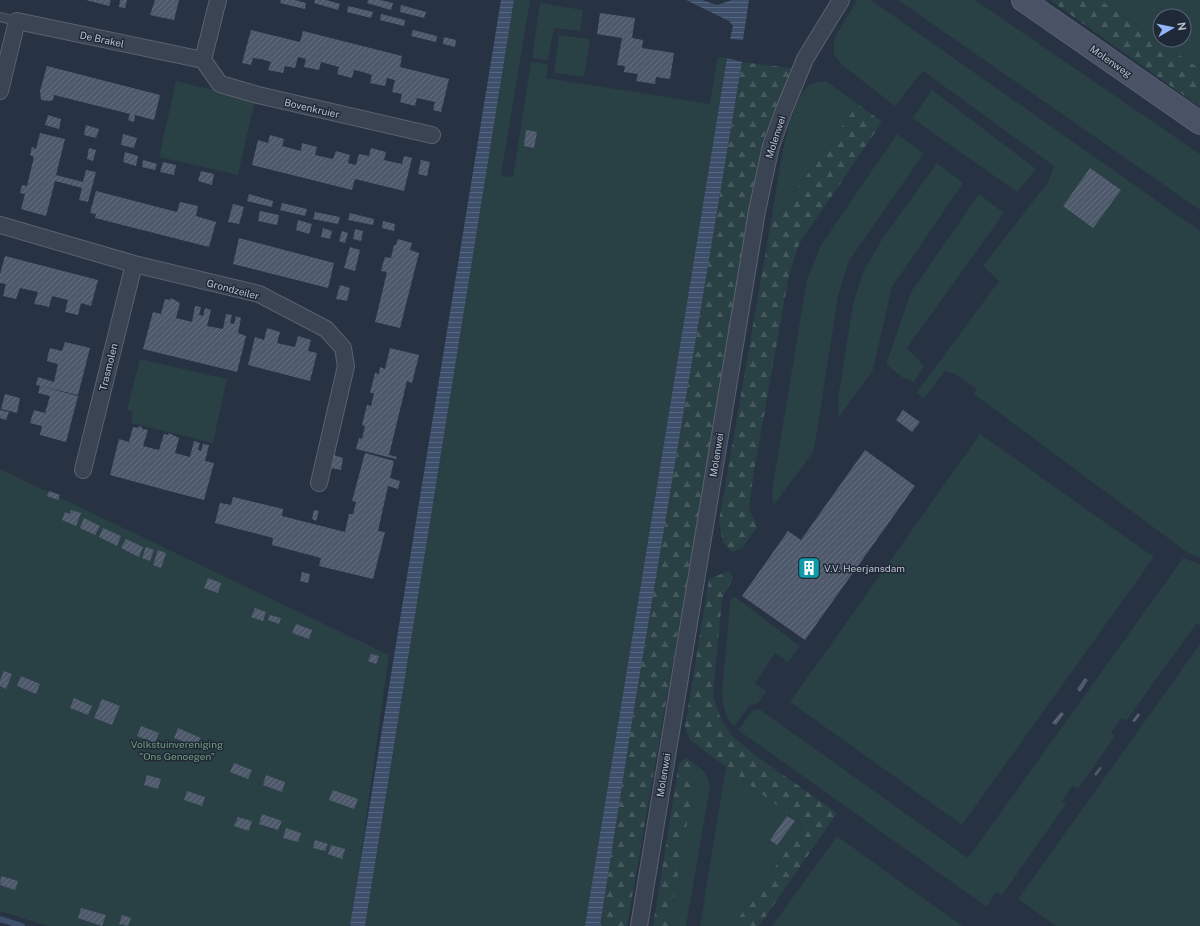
<svg xmlns="http://www.w3.org/2000/svg" width="1200" height="926" font-family="'Public Sans',sans-serif">
<style>
.green{fill:#294044;fill-rule:evenodd}
.forest{fill:url(#forest-firs)}
.water{fill:url(#water-rules)}
.lines{fill:none;stroke-linecap:round;stroke-linejoin:round}
.stream{stroke:#3d4f6b;stroke-width:6}
.building{fill:url(#building-hatch)}
.service-casing{stroke:#5a6270;stroke-width:10}
.minor-casing{stroke:#5a6270;stroke-width:18}
.secondary-casing{stroke:#5a6270;stroke-width:24}
.service{stroke:#3b4452;stroke-width:8}
.minor{stroke:#3b4452;stroke-width:16}
.secondary{stroke:#495365;stroke-width:22}
.labels{text-anchor:middle;stroke-width:3;stroke-linejoin:round;paint-order:stroke}
.street-label{font-size:10px;fill:#b9c0cc;stroke:#202938}
.poi-label{font-size:10px;fill:#b9c0cc;stroke:#202938;text-anchor:start}
.park-label{font-size:10px;fill:#709d7b;stroke:#202938}
</style>
<defs>
<pattern id="forest-firs" width="22" height="20" patternUnits="userSpaceOnUse"><rect width="22" height="20" fill="#294044"/><path d="M5 1l3.5 6h-7zM16 11l3.5 6h-7z" fill="#465a5e"/></pattern>
<pattern id="water-rules" width="6" height="5" patternUnits="userSpaceOnUse"><rect width="6" height="5" fill="#3d4f6b"/><path d="M0 2.5h6" fill="none" stroke="#57677f"/></pattern>
<pattern id="building-hatch" width="6" height="6" patternUnits="userSpaceOnUse"><rect width="6" height="6" fill="#4e596c"/><path d="M-1 1l2-2M0 6l6-6M5 7l2-2" fill="none" stroke="#656f80"/></pattern>
</defs>
<rect width="100%" height="100%" fill="#273243"/>
<path class="green" d="M514,0H530L501,176L513,177L531,62L548,64L546,78L710,104L717,59L721,57L727,58L585,926H365Z
M857,0H871L1200,231V558L1188,553L974,394L977,389L953,373L945,371L924,398L916,393L999,281L983,266L1048,182L1054,166L923,71L895,106L842,65L834,55V39Z
M898,0H975L1200,154V210Z
M1100,0H1200V69ZM1160,16H1184V40H1160Z
M540,3L583,10L580,31L554,28L548,60L532,58Z
M559,35L590,39L584,77L554,73Z
M176,81L255,100L238,175L159,157Z
M826,81L858,104L770,227C777,191 784,114 806,88C811,82 820,82 826,81Z
M932,90L1036,169L1017,192L912,118Z
M897,134L924,153L849,261L838,296L814,451L773,506L772,490L807,279L821,245Z
M937,163L963,183L892,287L873,370L839,417L838,398L853,304L863,272L882,239Z
M979,194L1004,213L907,348L924,366L914,382L902,377L886,364L911,292Z
M140,359L227,379L213,443L131,423L133,412L127,410Z
M980,434L1154,557L962,825L790,702Z
M0,469L389,655L351,926H47L0,911Z
M1183,558L1200,564V625L1197,623L1126,721L1121,718L1111,733L1115,736L1078,789L1072,786L1062,801L1066,804L1002,895L996,892L987,907L738,730L752,711L759,709L968,858Z
M734,596L800,646L788,662L775,653L755,683L767,691L758,703L749,706L734,727C725,716 723,706 722,692L730,602Z
M1200,644V926H1056L1018,899Z
M697,766L706,773L710,787L686,926H669Z
M726,767L804,826L733,926H700Z
M837,836L962,926H772Z"/>
<path class="forest" d="M1050,0H1100L1200,69V107Z
M742,62L792,68L764,138L627,926H600L635,703Z
M858,104L882,122L799,244L789,275L753,477L749,508L757,528L742,548L732,552L723,543L719,521L770,227Z
M729,571L733,578L722,599L713,695L720,717L730,734L755,755L837,813L759,926H733L804,826L689,739L685,726L709,579Z
M686,758L697,766L669,926H653L679,763Z"/>
<path class="water" d="M501,0H514L365,926H350Z
M686,0H702L717,5L732,0H749L743,40L730,39L733,26L729,21Z
M727,58L742,62L635,703L600,926H585Z"/>
<g class="lines">
<path class="stream" d="M0,919L22,926"/>
</g>
<path class="building" d="M86,0H111L109,6Z
M120,0H127L125,8L119,7Z
M155,0H179L174,20L150,15Z
M281,0H295L306,3L305,9L280,3Z
M315,0H326L340,4L338,10L314,3Z
M368,0H380L393,3L391,10L367,3Z
M401,5L426,12L424,18L400,12Z
M348,6L373,12L371,18L347,12Z
M600,13L635,18L632,38L643,40L642,48L674,53L670,79L656,77L655,84L636,81L638,74L624,72L625,66L617,65L622,38L597,34Z
M381,14L405,20L404,26L380,20Z
M251,30L300,42L303,31L402,56L400,67L449,79L441,112L433,110L435,102L417,98L415,106L400,102L402,94L392,92L395,80L387,78L385,86L370,83L372,75L363,72L354,70L352,78L337,74L339,67L321,62L319,70L304,67L306,59L298,57L295,68L285,66L283,73L268,70L271,62L261,59L253,58L251,65L242,63Z
M413,30L437,36L436,42L411,36Z
M444,37L456,40L455,47L443,44Z
M47,66L160,95L154,120L135,115L134,122L128,120L130,114L54,95L53,100L49,101L41,100L40,91Z
M48,115L61,119L59,129L45,125Z
M86,125L99,129L96,138L84,135Z
M526,130L537,132L534,148L524,146Z
M40,133L65,139L56,175L83,182L86,170L96,172L88,202L79,200L82,188L55,181L46,216L21,209L25,194L20,193L22,185L27,186L34,157L30,155L32,147L36,149Z
M123,134L137,138L134,148L121,145Z
M270,135L284,139L282,146L301,151L302,143L317,147L315,155L333,159L336,151L350,155L348,163L356,165L359,154L369,156L371,148L386,152L384,160L402,164L404,156L412,158L404,191L355,179L352,190L252,165L258,140L268,143Z
M89,148L96,150L93,161L87,159Z
M125,152L138,156L136,166L123,162Z
M143,160L157,164L155,170L142,167Z
M421,160L430,162L427,176L418,174Z
M163,162L176,165L174,175L160,172Z
M1090,168L1121,190L1093,228L1063,206Z
M201,171L214,174L212,185L198,181Z
M96,191L177,212L180,202L198,206L196,216L216,222L209,247L95,218L96,214L90,213Z
M249,194L273,201L272,207L247,201Z
M282,203L307,209L305,216L280,210Z
M233,204L244,207L239,224L228,222Z
M260,211L279,215L277,225L258,221Z
M315,212L340,217L338,224L313,219Z
M350,213L374,219L373,225L348,220Z
M298,220L312,224L309,234L296,230Z
M383,221L395,224L394,231L382,228Z
M323,228L332,231L330,239L321,237Z
M355,229L363,231L361,241L353,239Z
M342,231L348,233L345,243L339,241Z
M239,238L334,263L328,288L233,264Z
M398,239L412,243L410,250L419,253L400,328L375,322L387,272L381,271L383,263L385,257L391,258L394,245H396Z
M350,247L360,250L355,271L344,268Z
M5,256L98,280L91,306L81,303L78,315L65,312L68,300L52,296L49,307L41,305L34,304L38,292L20,288L16,299L3,296L6,284L0,283V274Z
M340,285L350,288L347,301L336,299Z
M171,298L180,303L176,318L192,322L195,306L201,307L199,315L203,316L205,308L211,310L207,326L223,329L226,314L232,315L230,323L234,324L236,316L241,318L238,333L246,336L237,372L143,349L153,312L161,314L165,299L170,300Z
M267,328L280,332L277,343L295,347L298,336L311,340L308,351L317,353L310,381L248,365L255,337L264,340Z
M65,342L90,348L78,395L36,385L38,377L54,382L58,364L47,361L48,355L50,348L62,351Z
M390,348L419,355L412,383L407,381L389,455L397,457L396,459L356,449L359,438L362,439L365,426L362,425L367,405L371,406L374,393H370L375,373L379,374L380,367L385,369Z
M40,386L78,396L66,442L40,435L42,426L30,423L34,410L45,413L48,403L50,396L38,393Z
M5,394L20,398L17,413L1,409Z
M0,410L9,412L6,420L0,418Z
M903,410L920,422L912,432L896,420Z
M139,426L142,427V429L148,430L143,446L159,450L164,434L168,435L169,433L179,438L175,453L190,457L194,441L200,443L198,450L201,451L203,444L209,445L205,461L214,463L204,500L173,492L175,484L173,492L110,475L119,439L129,442L133,427L138,428Z
M865,450L915,486L805,640L742,596L788,531L801,540Z
M365,453L394,461L390,478L400,481L398,489L388,486L378,531L385,532L373,579L319,566L321,558L272,545L273,538L215,523L220,503L231,505L233,497L283,509L282,516L345,532L349,514H353L356,502L352,501Z
M334,455L343,458L341,470L331,468Z
M49,491L60,495L58,500L47,496Z
M71,510L81,513L76,526L62,520L65,512L70,514Z
M314,510L319,511L316,521L312,519Z
M84,518L100,526L95,535L80,528Z
M103,528L121,536L117,546L99,537Z
M126,539L143,547L139,557L121,548Z
M146,547L154,550L150,561L142,558Z
M158,550L166,553L161,568L153,565Z
M302,572L310,574L308,583L300,581Z
M208,578L221,583L218,593L204,588Z
M255,608L266,612L263,621L251,617Z
M270,615L281,618L279,624L268,620Z
M296,624L312,630L309,639L292,633Z
M371,654L379,656L376,664L368,661Z
M4,671L12,674L6,689L0,686V680Z
M21,676L40,684L36,694L17,686Z
M1085,678L1088,680L1080,692L1077,689Z
M74,698L92,706L88,715L70,708Z
M102,699L120,706L112,725L94,718Z
M1061,712L1064,714L1056,725L1052,723Z
M1138,713L1140,715L1135,722L1132,721Z
M141,726L159,733L155,743L137,736Z
M178,728L201,738L198,747L174,738Z
M234,763L252,770L248,779L230,772Z
M1100,767L1102,768L1096,776L1094,774Z
M147,775L161,779L158,789L144,785Z
M266,775L285,782L282,792L263,785Z
M333,790L358,799L354,809L329,800Z
M187,791L205,797L202,806L184,800Z
M262,814L282,821L278,830L259,824Z
M787,816L795,821L777,845L770,840Z
M238,817L252,821L249,831L234,826Z
M286,828L301,833L298,842L283,838Z
M315,840L328,844L325,851L313,848Z
M331,845L345,849L342,859L328,854Z
M1,876L18,881L15,890L0,885Z
M81,908L106,915L102,926L78,918Z
M122,915L131,918L128,926L119,924Z"/>
<g class="lines">
<g class="service-casing">
<path id="service" d="M0,17L17,21"/>
</g>
<g class="minor-casing">
<path id="minor" d="M203,60L220,84L258,95L432,135
M203,60L218,0
M0,91L17,21L203,60
M0,225L134,264L259,294L326,329L343,348L346,366L319,483
M83,470L134,264
M639,926L757,211L771,146L784,110L805,59L841,0"/>
</g>
<g class="secondary-casing">
<path id="secondary" d="M1023,0L1200,123"/>
</g>
<use href="#service" class="service"/>
<use href="#minor" class="minor"/>
<use href="#secondary" class="secondary"/>
</g>
<defs>
<g id="building-square" transform="scale(1.15)"><rect x="-9" y="-9" width="18" height="18" rx="4" fill="#0f9aa8" stroke="#202938"/><path d="M-4-6H4V6H1V3H-1V6H-4ZM-2.5-4.3h1.7v1.8h-1.7ZM.8-4.3h1.7v1.8H.8ZM-2.5-1h1.7V.8h-1.7ZM.8-1h1.7V.8H.8Z" fill="#fff"/></g>
</defs>
<g fill-rule="evenodd">
<use href="#building-square" x="809" y="568"/>
</g>
<g class="labels">
<g class="street-label">
<text transform="translate(102 39) rotate(12)" y="4">De Brakel</text>
<text transform="translate(1111 61) rotate(35)" y="4">Molenweg</text>
<text transform="translate(312 108) rotate(13)" y="4">Bovenkruier</text>
<text transform="translate(775 137) rotate(-72)" y="4">Molenwei</text>
<text transform="translate(233 289) rotate(15)" y="4">Grondzeiler</text>
<text transform="translate(108 367) rotate(-76)" y="4">Trasmolen</text>
<text transform="translate(716 455) rotate(-81)" y="4">Molenwei</text>
<text transform="translate(663 775) rotate(-81)" y="4">Molenwei</text>
</g>
<g class="poi-label">
<text x="824" y="572">V.V. Heerjansdam</text>
</g>
<g class="park-label">
<text x="177" y="748">Volkstuinvereniging<tspan x="177" dy="12">"Ons Genoegen"</tspan></text>
</g>
</g>
<g transform="translate(1172 28) rotate(81)"><circle r="19" fill="#202938" stroke="#5d6573"/>
<path d="M0-3L7 15L0 10L-7 15Z" fill="#92b6f8"/>
<text y="-6" font-size="11" font-weight="bold" text-anchor="middle" fill="#b9c0cc">N</text>
</g>
</svg>
